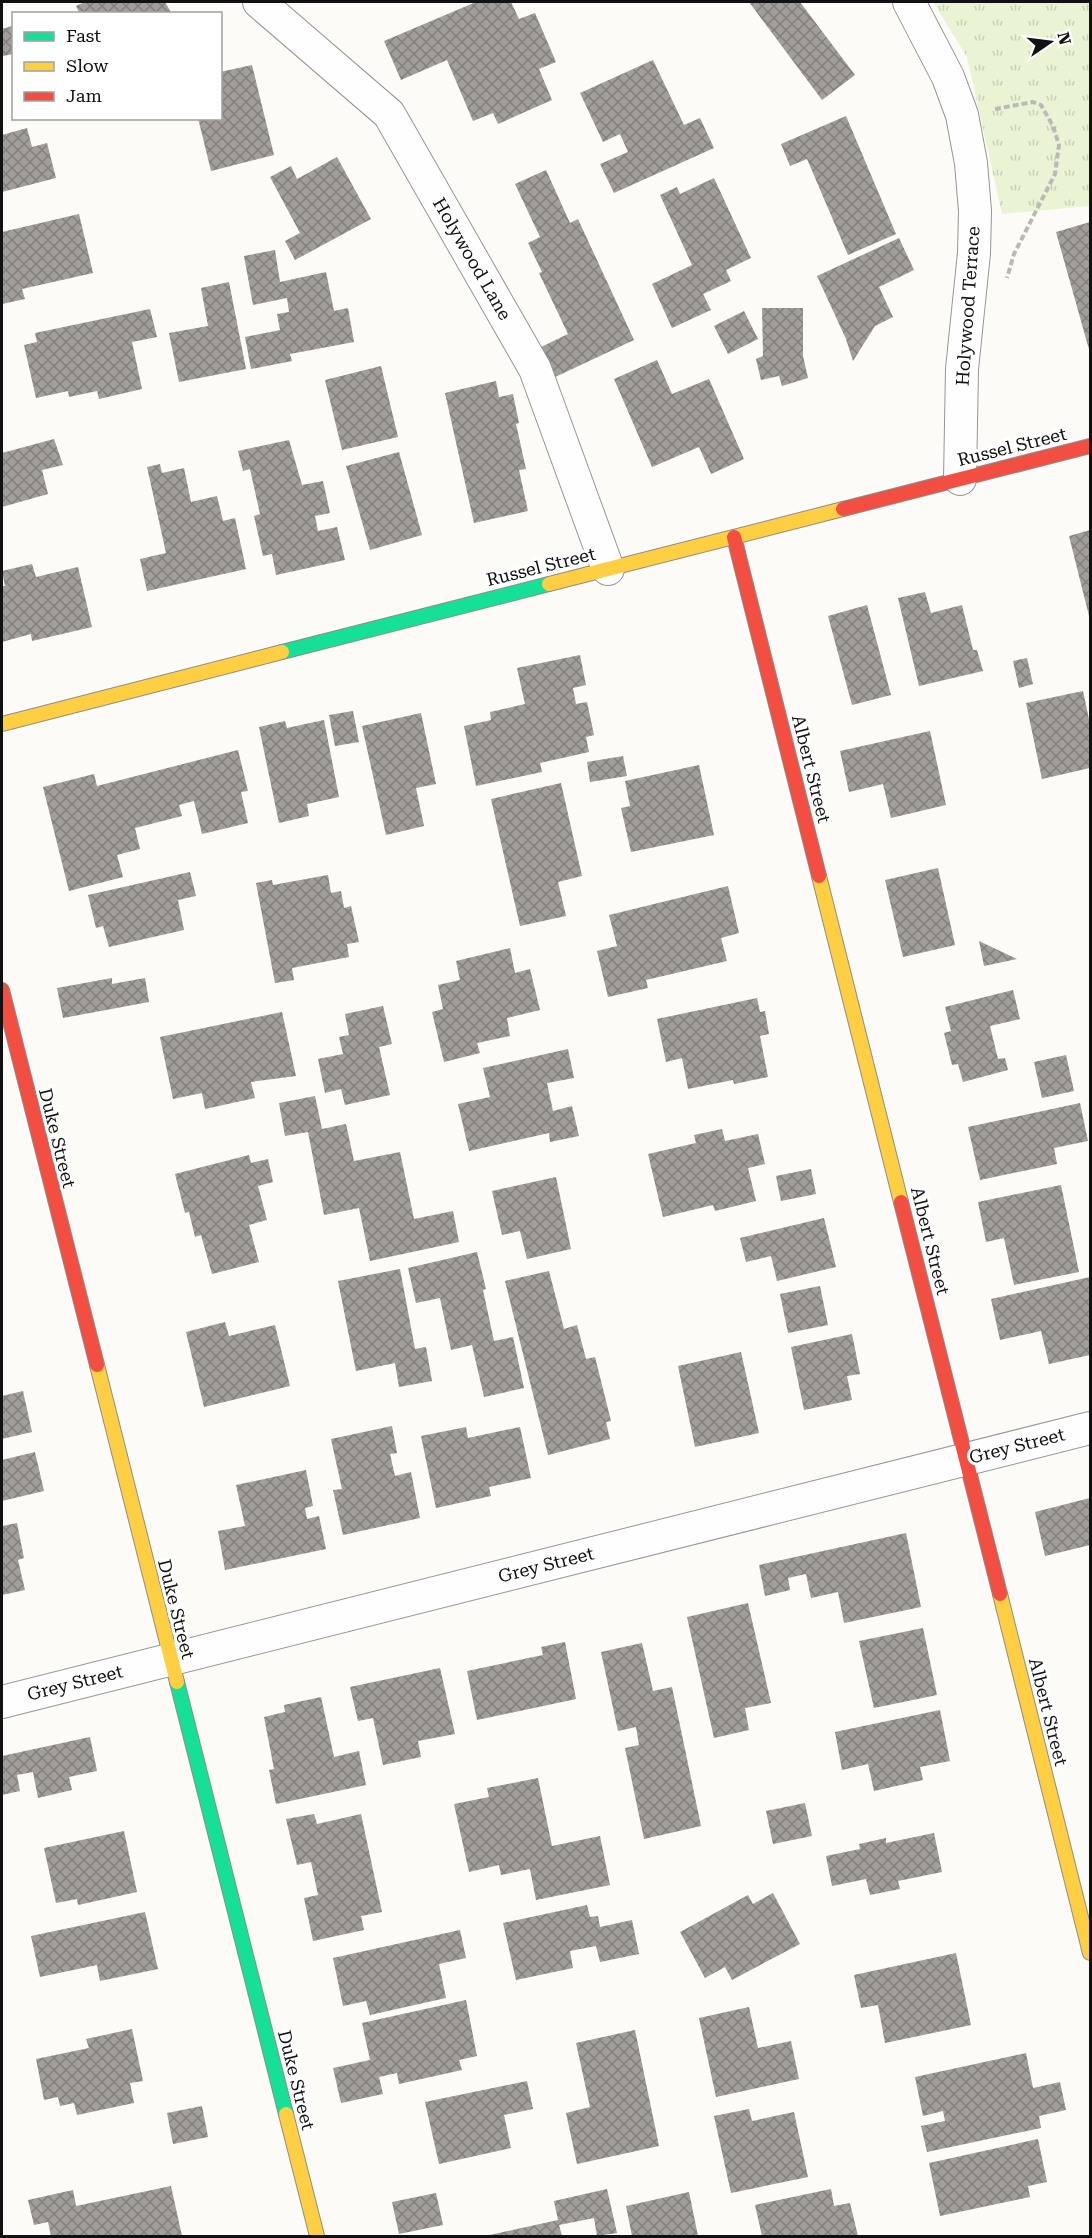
<svg xmlns="http://www.w3.org/2000/svg" width="1092" height="2238" font-family="'Roboto Serif',serif">
<style>
.grass{fill:url(#grass-tufts)}
.building{fill:url(#building-cross-hatch)}
.lines{fill:none;stroke-linecap:round;stroke-linejoin:round}
.street-casing{stroke:#979695;stroke-width:34}
.fast-casing{stroke:#8d8d8b;stroke-width:16}
.slow-casing{stroke:#8d8d8b;stroke-width:16}
.jam-casing{stroke:#8d8d8b;stroke-width:16}
.path{stroke:#b9b9b8;stroke-width:4;stroke-dasharray:6 3;stroke-linecap:butt}
.street{stroke:#fffefe;stroke-width:32}
.fast{stroke:#16e098;stroke-width:14}
.slow{stroke:#ffcf43;stroke-width:14}
.jam{stroke:#f24e42;stroke-width:14}
.labels{text-anchor:middle;stroke-width:6;stroke-linejoin:round;paint-order:stroke}
.street-label{font-size:18px;fill:#111;stroke:#fff}
</style>
<defs>
<pattern id="grass-tufts" width="24" height="20" patternUnits="userSpaceOnUse" patternTransform="scale(1.5)"><rect width="24" height="20" fill="#eaf4d4"/><path d="M3 7l-1-3M5 7V3M7 7l1-3M15 17l-1-3M17 17v-4M19 17l1-3" fill="none" stroke="#c8d0b5"/></pattern>
<pattern id="building-cross-hatch" width="8" height="8" patternUnits="userSpaceOnUse" patternTransform="scale(1.5)"><rect width="8" height="8" fill="#a19e9b"/><path d="M0 0l8 8M0 8l8-8" fill="none" stroke="#827f7d"/></pattern>
</defs>
<rect width="100%" height="100%" fill="#fcfbf7"/>
<path class="grass" d="M933,2H1090V206L1002,214L967,57Z"/>
<path class="building" d="M85,2H165L172,14H80L76,6Z
M476,2H511L519,19L535,13L556,62L539,69L552,100L498,124L493,113L473,121L447,60L401,80L384,41Z
M749,2H800L855,75L822,100Z
M12,26L14,54L2,56V29Z
M653,60L684,125L700,118L714,148L614,193L600,164L628,152L620,134L603,142L580,93Z
M252,65L274,155L211,171L198,118H220V72Z
M846,116L896,234L848,255L807,159L790,166L781,144Z
M27,128L32,147L47,143L56,178L2,192V135Z
M337,157L371,219L295,260L285,241L300,233L270,177L291,166L297,179Z
M546,170L570,223L578,219L634,340L553,378L539,348L568,334L539,273L542,272L528,243L540,237L515,184Z
M714,178L751,258L726,270L731,281L703,294L711,310L672,328L652,284L692,265L660,195L677,187L680,194Z
M79,214L93,273L22,289L25,299L2,304V232Z
M1090,222V353L1056,232Z
M899,238L914,270L879,287L893,317L875,326L853,361L846,339L817,276Z
M275,250L280,282L326,272L334,311L348,308L354,342L290,354L292,361L251,369L245,337L280,330L277,314L289,312L287,298L253,305L244,256Z
M229,282L246,369L179,382L169,333L208,326L201,288Z
M762,308H803V356L808,378L782,386L779,376L761,380L756,359L763,356Z
M150,309L157,337L132,342L142,389L99,399L97,391L69,397L68,391L36,398L24,345L37,342L35,333Z
M744,311L758,339L728,354L714,326Z
M657,360L672,394L709,379L744,459L711,474L699,447L652,467L614,379Z
M381,366L398,437L342,450L325,380Z
M496,381L499,397L513,394L519,423L516,424L526,469L519,470L528,511L474,523L445,393Z
M54,439L63,465L42,470L48,494L2,507V453Z
M289,440L302,485L323,481L330,513L315,516L318,531L337,527L345,560L276,575L272,554L263,556L254,516L260,514L250,469L243,471L238,451Z
M399,452L422,535L370,550L346,466Z
M160,464L162,473L184,468L191,502L217,496L223,521L235,518L246,569L147,591L140,559L166,553L147,467Z
M1090,530V620L1069,536Z
M32,564L36,577L78,567L92,627L32,641L31,634L2,642V586H5L2,571Z
M925,592L931,613L962,605L973,650H977L983,671L919,686L898,598Z
M867,605L891,695L852,705L828,616Z
M580,655L586,685L573,688L576,704L587,702L594,735L586,737L589,752L540,763L542,772L476,786L464,726L491,720L490,712L525,704L517,668Z
M1027,658L1033,684L1019,688L1013,661Z
M1083,691L1090,724V768L1042,779L1026,703Z
M353,711L359,742L335,746L329,715Z
M421,713L436,784L416,788L424,826L386,835L362,726Z
M324,720L339,797L307,804L309,816L279,823L259,727L285,721L287,728Z
M930,731L946,805L891,818L883,784L849,792L840,751Z
M238,750L248,791L241,792L248,823L202,834L194,801L179,805L182,816L135,828L140,849L117,855L123,877L69,891L43,787L94,774L97,786Z
M623,756L627,776L590,782L587,762Z
M699,765L714,835L631,852L621,808L630,806L625,781Z
M561,783L582,876L558,882L566,916L520,926L491,799Z
M938,868L955,945L903,957L885,880Z
M190,872L196,896L178,900L184,930L109,947L103,926L96,928L88,895Z
M328,875L331,893L341,891L344,908L351,906L359,942L347,944L349,957L292,968L294,980L275,983L256,883L272,880L273,885Z
M728,886L739,933L721,938L727,961L646,980L648,988L608,997L597,951L617,946L609,915Z
M979,941L1017,959L984,966Z
M510,948L515,973L530,969L540,1010L507,1018L510,1036L477,1043L480,1053L444,1062L432,1012L443,1009L438,985L460,980L456,961Z
M112,978V984L145,978L149,1002L63,1018L57,988Z
M1013,990L1020,1019L990,1026L998,1059L1005,1058L1008,1070L963,1082L958,1064L952,1065L944,1033L951,1031L945,1007Z
M757,998L760,1012L765,1011L769,1034L760,1036L768,1077L734,1084L733,1080L688,1089L682,1058L666,1062L657,1019Z
M383,1006L392,1044L379,1047L390,1095L345,1105L341,1089L325,1093L318,1059L343,1054L339,1037L349,1035L345,1014Z
M282,1012L296,1076L251,1082L255,1098L205,1109L202,1093L173,1099L160,1037Z
M568,1049L574,1078L547,1083L553,1111L572,1106L579,1136L550,1142L549,1133L469,1151L458,1104L490,1097L483,1068Z
M1066,1055L1074,1091L1042,1098L1034,1062Z
M315,1096L322,1129L346,1124L354,1161L400,1152L414,1219L453,1211L459,1242L370,1261L359,1208L324,1215L308,1132L285,1136L279,1103Z
M1080,1103L1088,1141L1054,1148L1057,1164L980,1180L968,1127Z
M722,1129L725,1141L758,1134L765,1164L748,1168L756,1201L715,1211L713,1205L663,1217L648,1154L696,1143L694,1135Z
M249,1155L251,1163L268,1159L273,1182L258,1186L267,1220L249,1225L259,1262L212,1274L201,1235L195,1237L189,1212L185,1213L175,1174Z
M811,1169L816,1194L781,1201L776,1176Z
M556,1177L571,1249L527,1259L520,1231L502,1235L492,1191Z
M1061,1185L1079,1272L1014,1285L1004,1238L986,1242L978,1202Z
M824,1218L836,1267L777,1281L771,1256L746,1262L740,1238Z
M477,1252L486,1289L483,1290L494,1341L513,1337L524,1388L484,1397L472,1345L451,1350L440,1298L416,1303L408,1268Z
M400,1269L415,1349L426,1347L432,1381L399,1387L395,1363L356,1371L338,1281Z
M549,1271L564,1329L577,1325L586,1359L595,1357L611,1421L606,1422L610,1439L548,1455L505,1281Z
M1090,1277V1355L1049,1364L1041,1331L1000,1340L991,1299Z
M820,1286L828,1325L788,1333L780,1294Z
M225,1322L229,1336L275,1325L290,1386L204,1407L186,1332Z
M852,1334L860,1374L847,1376L852,1400L804,1410L791,1347Z
M741,1352L759,1433L695,1447L678,1366Z
M23,1391L32,1432L2,1439V1396Z
M392,1426L397,1453L390,1454L395,1476L411,1472L420,1518L343,1535L333,1490L342,1489L331,1439Z
M466,1427L468,1438L520,1427L531,1478L489,1487L491,1496L436,1508L421,1436Z
M35,1452L44,1491L2,1501V1460Z
M306,1470L313,1506L305,1508L307,1519L319,1516L326,1549L225,1570L218,1531L245,1526L236,1485Z
M1090,1498V1545L1045,1556L1035,1512Z
M17,1523L24,1558L18,1560L25,1590L2,1595V1526Z
M906,1533L921,1607L844,1623L838,1592L811,1598L806,1574L788,1578L790,1590L765,1596L759,1565Z
M748,1603L771,1703L745,1708L749,1730L714,1738L687,1617Z
M923,1628L937,1695L874,1708L859,1641Z
M565,1642L576,1699L477,1720L467,1671L543,1655L541,1647Z
M642,1643L653,1691L672,1687L701,1826L644,1839L625,1748L639,1745L636,1727L618,1731L601,1652Z
M440,1668L455,1734L418,1741L421,1757L383,1765L373,1718L358,1721L350,1687Z
M321,1697L334,1757L359,1751L366,1785L276,1804L269,1770L274,1769L264,1717L285,1712L284,1705Z
M940,1710L950,1761L920,1767L923,1780L874,1791L868,1764L842,1770L835,1732Z
M90,1737L97,1771L69,1777L72,1790L38,1798L33,1772L17,1775L20,1791L2,1795V1756Z
M538,1778L552,1846L600,1836L610,1885L536,1900L530,1869L501,1875L499,1865L469,1872L454,1804L489,1797L487,1788Z
M805,1803L812,1836L773,1844L766,1811Z
M314,1814L317,1824L361,1814L382,1912L361,1916L364,1930L313,1941L304,1898L318,1895L311,1862L297,1865L286,1819Z
M124,1831L137,1892L78,1905L77,1899L56,1903L44,1848Z
M934,1833L942,1872L898,1881L900,1889L870,1895L866,1879L832,1886L826,1856L860,1849L859,1844L886,1838V1843Z
M773,1893L800,1944L732,1980L725,1967L705,1978L680,1932L748,1895L753,1904Z
M587,1905L590,1917L598,1916L600,1927L632,1920L639,1954L600,1962L596,1946L570,1951L573,1968L516,1980L503,1923Z
M145,1912L158,1969L100,1981L97,1965L40,1977L31,1936Z
M460,1930L466,1958L439,1964L446,1998L370,2015L366,2001L343,2006L333,1958Z
M956,1953L971,2025L885,2043L878,2005L861,2008L854,1975Z
M466,2000L477,2056L459,2060L462,2070L399,2084L397,2073L379,2077L383,2094L341,2103L333,2068L370,2060L362,2023Z
M749,2007L758,2048L791,2041L799,2079L716,2097L699,2018Z
M132,2029L143,2081L130,2083L134,2103L77,2115L74,2103L60,2106L58,2097L44,2100L36,2059L89,2048L86,2039Z
M635,2030L659,2146L577,2164L566,2113L590,2107L576,2043Z
M1026,2053L1033,2088L1060,2082L1066,2110L1039,2116L1041,2128L927,2152L921,2126L945,2121L943,2111L923,2116L915,2077Z
M527,2081L533,2109L504,2115L511,2148L439,2164L425,2102Z
M202,2106L208,2137L173,2144L167,2113Z
M749,2109L752,2121L794,2112L808,2177L731,2193L714,2116Z
M1038,2139L1047,2182L1028,2186L1030,2197L940,2216L929,2163Z
M171,2186L182,2236H51L48,2222L34,2225L28,2200L73,2190L76,2206Z
M607,2189L617,2233L597,2236L594,2218L559,2225L562,2236H485L558,2220L554,2201Z
M831,2189L834,2206L850,2203L858,2236H762L755,2205Z
M689,2192L698,2236H632L626,2206Z
M436,2193L443,2225L399,2234L392,2202Z"/>
<g class="lines">
<g class="street-casing">
<path id="street" d="M259,2L389,114L535,369L608,569
M909,2L948,77L962,115L971,163L975,211L974,253L962,369L960,479
M2,1702L1090,1428"/>
</g>
<g class="fast-casing">
<path id="fast" d="M282,652L549,584
M177,1682L286,2114"/>
</g>
<g class="slow-casing">
<path id="slow" d="M549,584L843,509
M2,724L282,652
M819,876L901,1202
M97,1365L177,1682
M1000,1594L1090,1953
M286,2114L317,2236"/>
</g>
<g class="jam-casing">
<path id="jam" d="M843,509L1090,446
M734,537L819,876
M2,990L97,1365
M901,1202L1000,1594"/>
</g>
<path class="path" d="M995,109L1033,102L1041,105L1053,126L1059,145L1055,174L1014,254L1007,278"/>
<use href="#street" class="street"/>
<use href="#fast" class="fast"/>
<use href="#slow" class="slow"/>
<use href="#jam" class="jam"/>
</g>
<g class="labels">
<g class="street-label">
<text transform="translate(472 259) rotate(60)" y="6">Holywood Lane</text>
<text transform="translate(968 306) rotate(-86)" y="6">Holywood Terrace</text>
<text transform="translate(1012 447) rotate(-14)" y="6">Russel Street</text>
<text transform="translate(541 567) rotate(-14)" y="6">Russel Street</text>
<text transform="translate(811 769) rotate(76)" y="6">Albert Street</text>
<text transform="translate(57 1138) rotate(76)" y="6">Duke Street</text>
<text transform="translate(930 1241) rotate(76)" y="6">Albert Street</text>
<text transform="translate(1017 1446) rotate(-14)" y="6">Grey Street</text>
<text transform="translate(546 1565) rotate(-14)" y="6">Grey Street</text>
<text transform="translate(176 1609) rotate(76)" y="6">Duke Street</text>
<text transform="translate(75 1683) rotate(-14)" y="6">Grey Street</text>
<text transform="translate(1048 1712) rotate(76)" y="6">Albert Street</text>
<text transform="translate(296 2080) rotate(76)" y="6">Duke Street</text>
</g>
</g>
<rect width="1092" height="2238" fill="none" stroke="#111111" stroke-width="6"/>
<rect x="12" y="12" width="210" height="108" fill="#ffffff" stroke="#a0a0a0" stroke-width="1.5"/>
<rect x="24" y="32" width="30" height="9" fill="#16e098" stroke="#a0a0a0" stroke-width="1.5"/>
<text x="66" y="42" font-size="18" fill="#111111">Fast</text>
<rect x="24" y="62" width="30" height="9" fill="#ffcf43" stroke="#a0a0a0" stroke-width="1.5"/>
<text x="66" y="72" font-size="18" fill="#111111">Slow</text>
<rect x="24" y="92" width="30" height="9" fill="#f24e42" stroke="#a0a0a0" stroke-width="1.5"/>
<text x="66" y="102" font-size="18" fill="#111111">Jam</text>
<g transform="translate(1050 42) rotate(76)" stroke="#ffffff" stroke-width="4.5" paint-order="stroke">
<path d="M0-4.5L10 22L0 15L-10 22Z" fill="#111111"/>
<text y="-9" font-size="16" font-weight="bold" text-anchor="middle" fill="#111111">N</text>
</g>
</svg>
